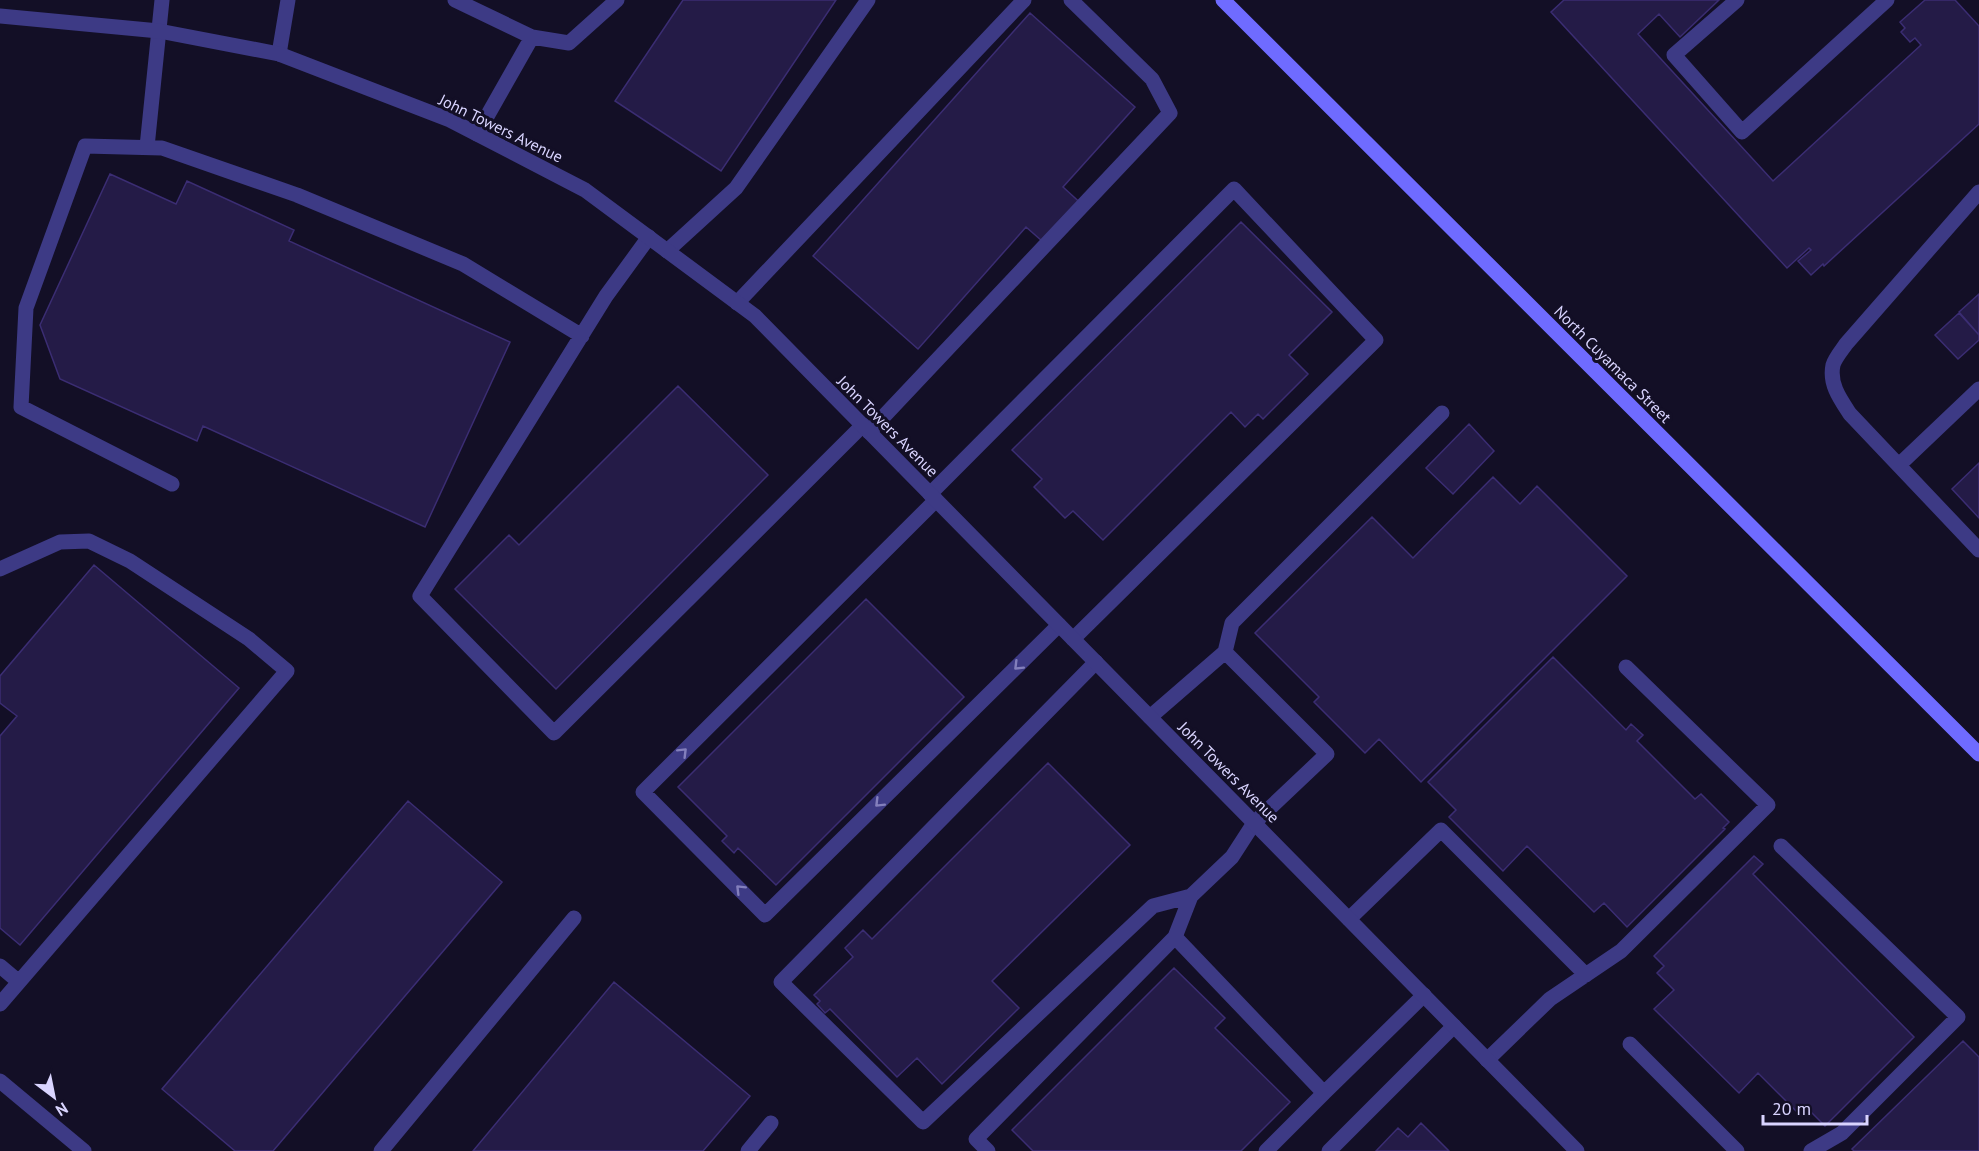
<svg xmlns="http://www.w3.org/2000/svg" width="1979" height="1151" font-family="'PT Sans',sans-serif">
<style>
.building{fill:#241b47;stroke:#3b2d73;stroke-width:1.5}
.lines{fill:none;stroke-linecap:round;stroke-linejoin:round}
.service{stroke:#3d3a85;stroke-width:15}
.tertiary{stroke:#3d3a85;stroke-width:15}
.secondary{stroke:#6f6bff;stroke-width:15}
.oneway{stroke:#837fbc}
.labels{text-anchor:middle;stroke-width:6;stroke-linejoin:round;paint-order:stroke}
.street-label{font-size:16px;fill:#d9d4ff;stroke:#130f26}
</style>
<rect width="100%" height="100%" fill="#130f26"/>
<path class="building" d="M683,0H836L721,171L615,101Z
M1564,0H1719L1680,37L1659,14L1638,34L1773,181L1921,45L1915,38L1910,42L1901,32L1905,28L1900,22L1925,0H1955L1979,26V124L1824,266L1823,264L1811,275L1798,261L1811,250L1809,248L1787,268L1551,12Z
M1030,13L1135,107L1063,187L1086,208L1050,248L1026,227L918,349L813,256Z
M110,174L176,204L187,181L294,230L289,241L510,342L425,527L203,426L197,441L60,379L40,325Z
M1241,222L1332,312L1289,355L1308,374L1263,419L1258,414L1245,427L1231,412L1103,540L1073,511L1065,518L1034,487L1042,479L1012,450Z
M1979,294V335L1959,312Z
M1959,313L1979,335V340L1958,359L1935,335Z
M678,386L768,475L556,689L455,589L509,535L519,545Z
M1469,424L1494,451L1453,494L1426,468Z
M1979,463V518L1952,489Z
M1493,477L1520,504L1537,486L1627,576L1421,782L1379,739L1365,753L1314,702L1319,697L1255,633L1372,517L1413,558Z
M94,565L239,688L20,945L0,928V736L17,716L0,703V676Z
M866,599L964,697L776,885L738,848L734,853L722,841L727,836L678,787Z
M1553,657L1626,730L1631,724L1643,735L1637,741L1695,799L1701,794L1729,822L1723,828L1725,829L1627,927L1604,903L1594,912L1527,846L1503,871L1449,817L1456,810L1428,782Z
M1048,763L1130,845L992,981L1019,1008L942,1084L917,1058L897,1077L830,1009L825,1013L817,1004L820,1001L814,995L853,957L845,948L863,930L872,939Z
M408,801L502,882L273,1151H235L162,1089Z
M1754,856L1763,864L1753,874L1914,1037L1825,1126L1804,1105L1797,1112L1758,1073L1739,1093L1654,1009L1674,990L1657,973L1664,966L1654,956Z
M1174,968L1225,1018L1215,1028L1290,1102L1241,1151H1033L1012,1130Z
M614,982L750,1096L703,1151H473Z
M1963,1041L1979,1057V1151H1854L1852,1149Z
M1421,1123L1449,1151H1376L1398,1128L1408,1137Z"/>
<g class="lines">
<path class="service" d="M455,0L532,37L569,43L617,0
M1737,0L1674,55L1742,132L1887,0
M279,54L288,0
M477,134L532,37
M147,147L162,0
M1979,192L1846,344C1842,350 1835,358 1833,365C1829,384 1840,399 1850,414L1979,550
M649,237L606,296L420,596L554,733L863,425
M667,251L736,188L868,0
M737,303L1024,0
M869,432L1170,113L1152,79L1071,0
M1899,465L1979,389
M172,484L21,407L26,308L85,146L162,148L297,195L463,264L582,336
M930,494L1234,189L1376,340L1073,639
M936,500L643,792L765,915L1059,625
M0,569L60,542L89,541L130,561L249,639L287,671L0,1004
M1225,652L1327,754L1254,823L1232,857L1191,896L1175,937L1324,1093L1424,995
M1096,662L781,982L923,1122L1153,906L1191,896
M1150,717L1225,652L1232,623L1442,413
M1781,846L1958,1017L1842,1133L1811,1151
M1349,919L1441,830L1586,975
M0,966L19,982
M1630,1044L1737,1151
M1487,1060L1550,999L1621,951L1768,805L1626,667
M381,1151L574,918
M748,1151L771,1123
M988,1151L976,1139L1175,937
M1266,1151L1324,1093
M1329,1151L1454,1026"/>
<path class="tertiary" d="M0,16L159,31L279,54L450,120L585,190L755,316L1577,1151
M0,1081L84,1151"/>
<path class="secondary" d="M1223,0L1979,754"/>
</g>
<defs><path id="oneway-chevron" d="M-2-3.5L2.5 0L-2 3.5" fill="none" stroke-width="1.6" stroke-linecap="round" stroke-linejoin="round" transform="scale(1.5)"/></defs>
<g class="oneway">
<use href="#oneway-chevron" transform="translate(1018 666) rotate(135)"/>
<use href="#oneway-chevron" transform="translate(683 752) rotate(-45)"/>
<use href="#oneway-chevron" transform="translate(879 803) rotate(135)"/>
<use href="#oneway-chevron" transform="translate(740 889) rotate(-135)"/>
</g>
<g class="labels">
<g class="street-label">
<text transform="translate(501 128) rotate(26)" y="6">John Towers Avenue</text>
<text transform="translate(1613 364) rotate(45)" y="6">North Cuyamaca Street</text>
<text transform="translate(888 426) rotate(45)" y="6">John Towers Avenue</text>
<text transform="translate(1229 772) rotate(45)" y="6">John Towers Avenue</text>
</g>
</g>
<g transform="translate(54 1097) rotate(148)" stroke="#130f26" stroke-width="4.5" paint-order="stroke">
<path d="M0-4.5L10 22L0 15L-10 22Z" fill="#d9d4ff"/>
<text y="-9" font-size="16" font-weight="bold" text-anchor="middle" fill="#d9d4ff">N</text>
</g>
<path d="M1763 1115v9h104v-9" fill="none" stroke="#d9d4ff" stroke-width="3"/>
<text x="1772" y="1115" font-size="18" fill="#d9d4ff" stroke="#130f26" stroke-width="4.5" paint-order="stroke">20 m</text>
</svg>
